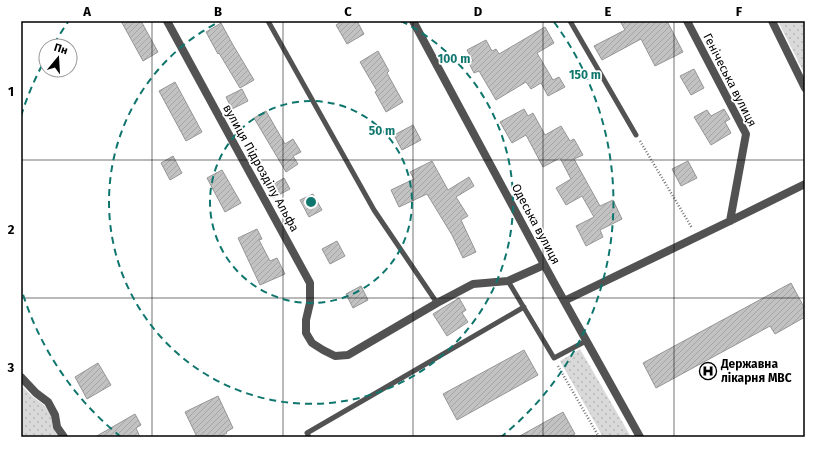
<svg xmlns="http://www.w3.org/2000/svg" width="826" height="458" font-family="'Fira Sans',sans-serif">
<style>
.grass{fill:url(#grass-dots)}
.building{fill:url(#building-hatch);stroke:#969696}
.lines{fill:none;stroke-linecap:round;stroke-linejoin:round}
.path{stroke:#747474;stroke-width:2.5;stroke-dasharray:1 2;stroke-linecap:butt}
.lane{stroke:#525252;stroke-width:5}
.street{stroke:#525252;stroke-width:8}
.grid{fill:none;stroke:#000;stroke-width:1;stroke-opacity:0.55}
.ring{fill:none;stroke:#0f766e;stroke-width:2;stroke-dasharray:7 5}
.labels{text-anchor:middle;stroke-width:3.5;stroke-linejoin:round;paint-order:stroke}
.street-label{font-size:12px;fill:#000;stroke:#fff}
.poi-label{font-size:12px;font-weight:bold;fill:#000;stroke:#fff;text-anchor:start}
.centre{fill:#0f766e;stroke:#fff;stroke-width:2}
.ring-label{font-size:12px;text-anchor:middle;font-weight:bold;fill:#0f766e;stroke:#fff;stroke-width:3.5;stroke-linejoin:round;paint-order:stroke}
.neatline{fill:none;stroke:#000;stroke-width:1.5}
.grid-label{font-size:13px;text-anchor:middle;font-weight:bold;fill:#000}
</style>
<defs>
<pattern id="grass-dots" width="8" height="8" patternUnits="userSpaceOnUse"><rect width="8" height="8" fill="#d9d9d9"/><path d="M2 2h.1M6 6h.1" fill="none" stroke="#b8b8b8" stroke-width="1.8" stroke-linecap="round"/></pattern>
<pattern id="building-hatch" width="6" height="6" patternUnits="userSpaceOnUse"><rect width="6" height="6" fill="#c2c2c2"/><path d="M-1 1l2-2M0 6l6-6M5 7l2-2" fill="none" stroke="#a5a5a5"/></pattern>
</defs>
<rect width="100%" height="100%" fill="#fff"/>
<path class="grass" d="M778,21H805V75Z
M580,349L631,437H603L560,361Z
M21,385L33,397L44,405L51,415L53,429L59,437H21Z"/>
<path class="building" d="M121,21H141L158,52L143,61Z
M343,21H357L364,34L347,44L336,25Z
M620,21H667L683,52L655,66L641,39L602,60L594,46L625,30Z
M221,23L233,45L254,80L240,88L219,53L218,54L206,32Z
M545,27L554,43L537,53L553,80L559,77L565,87L548,96L541,83L531,89L526,82L496,100L479,71L474,73L469,63L473,61L467,50L486,40L492,51L496,49L499,54Z
M378,51L389,71L387,73L403,102L386,112L375,92L377,91L360,62Z
M694,69L704,88L691,95L680,76Z
M175,82L202,132L186,141L159,91Z
M242,89L248,101L232,109L226,97Z
M524,109L528,116L533,113L545,135L561,126L570,141L574,139L583,155L574,159L600,206L613,200L622,219L600,230L603,237L586,246L576,226L594,217L582,196L566,205L556,188L571,179L560,158L543,167L526,135L512,143L500,122Z
M724,109L730,119L725,122L731,133L711,145L694,117L707,110L711,116Z
M266,111L285,144L293,139L301,152L293,156L298,164L286,172L254,118Z
M413,125L421,140L402,150L394,135Z
M173,156L182,173L170,180L161,163Z
M432,161L448,190L469,177L474,186L456,197L468,216L461,220L476,252L463,258L452,235L427,194L399,207L391,190L414,179L410,172Z
M688,161L697,178L681,186L672,169Z
M222,170L241,203L225,212L207,178Z
M284,178L290,189L273,198L267,188Z
M313,194L322,210L309,217L300,200Z
M257,229L262,239L259,240L270,261L277,258L285,274L260,285L238,238Z
M337,241L345,256L330,264L322,249Z
M791,283L805,309V317L775,334L770,326L656,388L643,363Z
M361,286L368,300L353,308L346,294Z
M459,298L466,310L462,313L468,322L447,336L433,314Z
M524,350L538,375L457,420L443,394Z
M98,363L111,385L87,399L75,377Z
M218,396L233,428L226,432L227,433L219,437H197L185,412Z
M563,412L575,434L569,437H518Z
M135,414L141,425L136,428L140,437H95Z"/>
<g class="lines">
<path class="path" d="M640,141L692,228
M558,366L599,437"/>
<path class="lane" d="M268,21L374,210L437,303
M570,21L636,135
M508,281L554,358L586,341
M309,437L307,433L524,307"/>
<path class="street" d="M167,21L310,283V303L306,320V333L312,343L323,350L335,356L348,355L437,303L473,284L508,281L544,265
M413,21L553,281L640,437
M687,21L746,134L730,221
M772,21L805,88
M564,301L730,221L805,184
M21,377L36,393L48,402L55,415L57,427L64,437"/>
</g>
<path class="grid" d="M152,21V437M283,21V437M413,21V437M543,21V437M674,21V437M21,160H805M21,298H805"/>
<g class="ring">
<circle cx="311" cy="202" r="101"/>
<path d="M401 21A202 202 0 1 1 221 21"/>
<path d="M121 437A302 302 0 0 1 21 288M21 116A302 302 0 0 1 46 58M54 44A302 302 0 0 1 68 22M554 22A302 302 0 0 1 501 437"/>
</g>
<defs>
<g id="hospital-ring" transform="scale(0.9)"><circle r="9.5" fill="#fff" stroke="#000" stroke-width="1.5"/><path d="M-5-5h3v3.5h4V-5h3V5h-3V1.5h-4V5h-3Z" fill="#000"/></g>
</defs>
<g fill-rule="evenodd">
<use href="#hospital-ring" x="708" y="371"/>
</g>
<g class="labels">
<g class="street-label">
<text transform="translate(730 80) rotate(63)" y="4">Генічеська вулиця</text>
<text transform="translate(261 168) rotate(61)" y="4">вулиця Підрозділу Альфа</text>
<text transform="translate(536 224) rotate(62)" y="4">Одеська вулиця</text>
</g>
<g class="poi-label">
<text x="721" y="368">Державна<tspan x="721" dy="14">лікарня МВС</tspan></text>
</g>
</g>
<circle cx="311" cy="202" r="6" class="centre"/>
<g class="ring-label">
<text x="454" y="63">100 m</text>
<text x="585" y="79">150 m</text>
<text x="382" y="135">50 m</text>
</g>
<rect width="826" height="458" fill="none" stroke="#ffffff" stroke-width="44"/>
<g transform="translate(58 58) rotate(18)"><circle r="19" fill="#ffffff" stroke="#999999"/>
<path d="M0-3L7 15L0 10L-7 15Z" fill="#000000"/>
<text y="-6" font-size="11" font-weight="bold" text-anchor="middle" fill="#000000">Пн</text>
</g>
<rect x="22" y="22" width="782" height="414" class="neatline"/>
<g class="grid-label">
<text x="87" y="16">A</text>
<text x="218" y="16">B</text>
<text x="348" y="16">C</text>
<text x="478" y="16">D</text>
<text x="608" y="16">E</text>
<text x="739" y="16">F</text>
<text x="11" y="96">1</text>
<text x="11" y="234">2</text>
<text x="11" y="372">3</text>
</g>
</svg>
